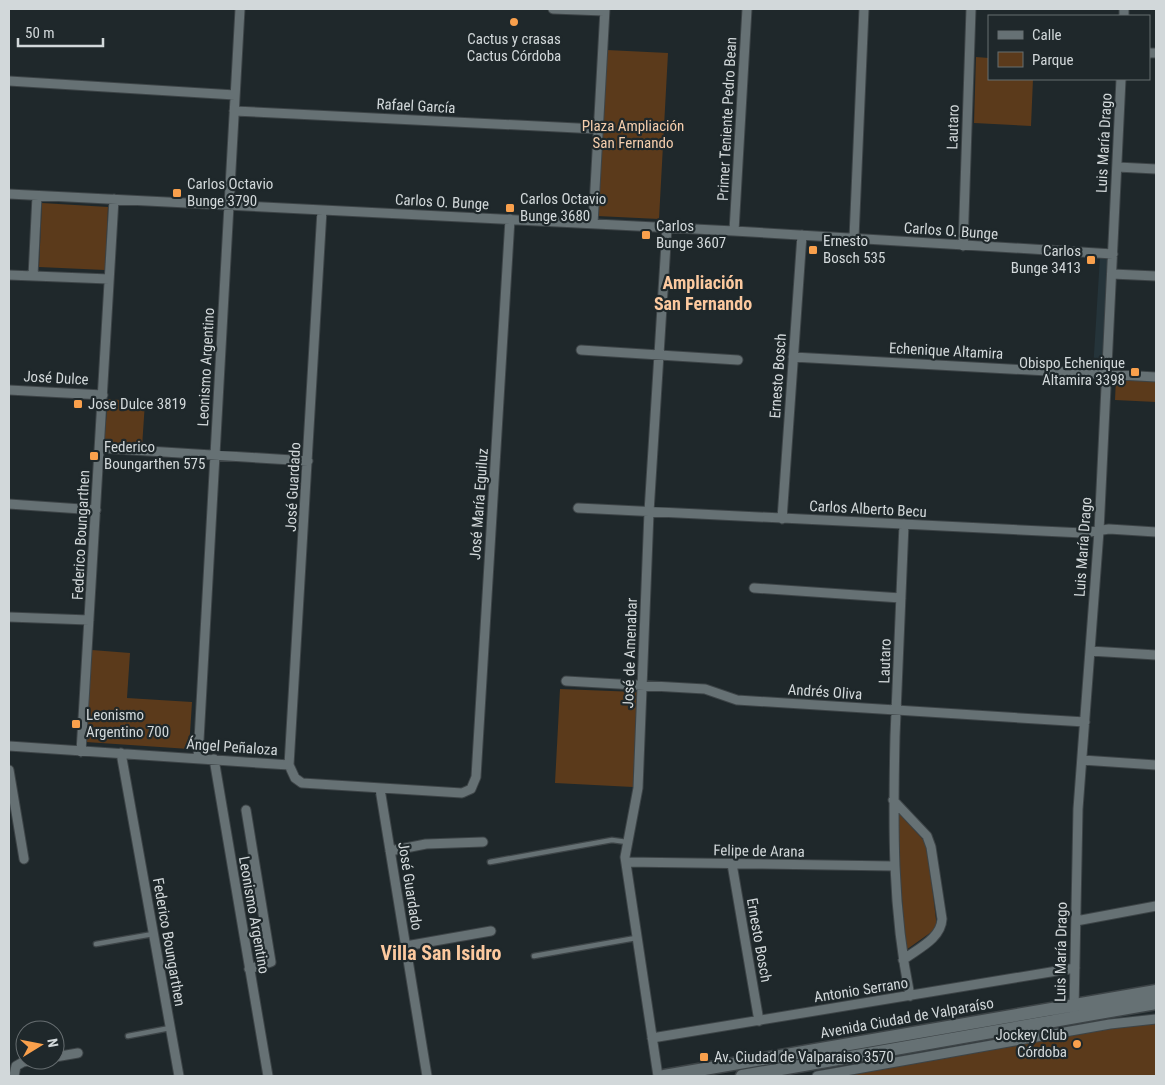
<svg xmlns="http://www.w3.org/2000/svg" width="1165" height="1085" font-family="'Roboto Condensed',sans-serif">
<style>
.built{fill:#25343a}
.green{fill:#5b3a1b}
.lines{fill:none;stroke-linecap:round;stroke-linejoin:round}
.service-casing{stroke:#3d4447;stroke-width:7}
.minor-casing{stroke:#3d4447;stroke-width:11}
.secondary-casing{stroke:#3d4447;stroke-width:15}
.service{stroke:#667174;stroke-width:4.5}
.minor{stroke:#667174;stroke-width:9}
.secondary{stroke:#667174;stroke-width:12}
.poi-dot{fill:#f9a04c;stroke:#1f282b;stroke-width:2}
.labels{text-anchor:middle;stroke-width:4.5;stroke-linejoin:round;paint-order:stroke}
.poi-label{font-size:15px;fill:#d2d8da;stroke:#1f282b;text-anchor:start}
.street-label{font-size:15px;fill:#d2d8da;stroke:#1f282b}
.park-label{font-size:15px;fill:#f5cead;stroke:#1f282b}
.quarter-label{font-size:18px;font-weight:bold;fill:#fcc99f;stroke:#1f282b}
.district-label{font-size:20px;font-weight:bold;fill:#fcc99f;stroke:#1f282b}
</style>
<rect width="100%" height="100%" fill="#1f282b"/>
<path class="built" d="M1100,257L1110,258L1104,368L1093,370Z"/>
<path class="green" d="M607,50L668,53L659,219L597,216Z
M976,57L989,58V79H1033L1031,126L974,123Z
M42,203L108,207L105,270L39,267Z
M1116,379L1156,382V402L1115,400Z
M108,399L145,402L142,447L104,444Z
M92,650L130,653L127,698L192,702L189,749L86,742Z
M560,689L637,692L633,787L555,783Z
M895,809L927,844L937,928L906,950Z
M1156,1017V1076H815Z"/>
<g class="lines">
<g class="service-casing">
<path id="service" d="M490,862L612,840L627,842
M96,944L153,934
M534,956L636,938
M128,1036L170,1028"/>
</g>
<g class="minor-casing">
<path id="minor" d="M553,9L604,11
M1124,16V9
M1149,53H1156
M9,81L235,95
M234,111L597,129
M1117,167L1156,169
M9,194L734,231L1113,254
M322,210L289,765L295,778L302,783L462,793L471,789L476,777L510,219
M593,224L605,9
M734,231L747,9
M854,238L864,9
M963,246L971,9
M1112,274L1156,276
M9,275L109,279
M33,276L37,196
M581,350L738,360
M793,357L1156,377
M9,390L103,395
M100,448L308,461
M9,504L96,510
M578,508L1083,533L1109,529L1156,532
M782,519L802,235
M904,524C901,594 898,665 895,736C893,825 892,908 910,996
M754,588L901,598
M9,617L89,620
M1090,651L1156,655
M566,681L705,689L737,700L1085,722
M9,746L289,765
M81,752L114,199
M121,753L179,1076
M198,758L240,9
M214,759L268,1076
M1082,760L1156,765
M9,770L24,859
M380,789L427,1076
M893,800L927,836L931,847L942,919C941,939 917,949 903,960
M246,810L271,962L249,969
M390,851L426,844L483,842
M626,862L893,866
M732,864L759,1021
M1076,921L1156,906
M406,946L491,931
M1074,1010L1078,809L1099,531L1121,79
M652,1038L1075,968
M55,1057L78,1053
M14,1076L16,1066L23,1062L34,1060
M658,1076L625,857L638,788L649,512L667,228
M817,1076L1110,1024L1156,1019"/>
</g>
<g class="secondary-casing">
<path id="secondary" d="M664,1076L1156,991
M742,1076L1156,1003"/>
</g>
<use href="#service" class="service"/>
<use href="#minor" class="minor"/>
<use href="#secondary" class="secondary"/>
</g>
<g class="poi-dot">
<circle cx="514" cy="22" r="5"/>
<rect x="172" y="188" width="10" height="10" rx="2.5"/>
<rect x="505" y="203" width="10" height="10" rx="2.5"/>
<rect x="641" y="230" width="10" height="10" rx="2.5"/>
<rect x="808" y="245" width="10" height="10" rx="2.5"/>
<rect x="1086" y="255" width="10" height="10" rx="2.5"/>
<rect x="1130" y="367" width="10" height="10" rx="2.5"/>
<rect x="73" y="399" width="10" height="10" rx="2.5"/>
<rect x="89" y="451" width="10" height="10" rx="2.5"/>
<rect x="71" y="719" width="10" height="10" rx="2.5"/>
<circle cx="1077" cy="1044" r="5"/>
<rect x="699" y="1052" width="10" height="10" rx="2.5"/>
</g>
<g class="labels">
<g class="poi-label">
<text x="514" y="44" text-anchor="middle">Cactus y crasas<tspan x="514" dy="17">Cactus Córdoba</tspan></text>
<text x="187" y="189">Carlos Octavio<tspan x="187" dy="17">Bunge 3790</tspan></text>
<text x="520" y="204">Carlos Octavio<tspan x="520" dy="17">Bunge 3680</tspan></text>
<text x="656" y="231">Carlos<tspan x="656" dy="17">Bunge 3607</tspan></text>
<text x="823" y="246">Ernesto<tspan x="823" dy="17">Bosch 535</tspan></text>
<text x="1081" y="256" text-anchor="end">Carlos<tspan x="1081" dy="17">Bunge 3413</tspan></text>
<text x="1125" y="368" text-anchor="end">Obispo Echenique<tspan x="1125" dy="17">Altamira 3398</tspan></text>
<text x="88" y="409">Jose Dulce 3819</text>
<text x="104" y="452">Federico<tspan x="104" dy="17">Boungarthen 575</tspan></text>
<text x="86" y="720">Leonismo<tspan x="86" dy="17">Argentino 700</tspan></text>
<text x="1067" y="1040" text-anchor="end">Jockey Club<tspan x="1067" dy="17">Córdoba</tspan></text>
<text x="714" y="1062">Av. Ciudad de Valparaiso 3570</text>
</g>
<g class="street-label">
<text transform="translate(416 106) rotate(3)" y="5">Rafael García</text>
<text transform="translate(727 119) rotate(-87)" y="5">Primer Teniente Pedro Bean</text>
<text transform="translate(953 127) rotate(-88)" y="5">Lautaro</text>
<text transform="translate(1104 143) rotate(-87)" y="5">Luis María Drago</text>
<text transform="translate(442 202) rotate(3)" y="5">Carlos O. Bunge</text>
<text transform="translate(951 231) rotate(4)" y="5">Carlos O. Bunge</text>
<text transform="translate(946 351) rotate(3)" y="5">Echenique Altamira</text>
<text transform="translate(206 367) rotate(-87)" y="5">Leonismo Argentino</text>
<text transform="translate(778 376) rotate(-86)" y="5">Ernesto Bosch</text>
<text transform="translate(56 378) rotate(3)" y="5">José Dulce</text>
<text transform="translate(293 487) rotate(-87)" y="5">José Guardado</text>
<text transform="translate(479 504) rotate(-86)" y="5">José María Eguiluz</text>
<text transform="translate(868 509) rotate(3)" y="5">Carlos Alberto Becu</text>
<text transform="translate(81 535) rotate(-87)" y="5">Federico Boungarthen</text>
<text transform="translate(1083 547) rotate(-86)" y="5">Luis María Drago</text>
<text transform="translate(630 653) rotate(-88)" y="5">José de Amenabar</text>
<text transform="translate(885 661) rotate(-88)" y="5">Lautaro</text>
<text transform="translate(825 692) rotate(4)" y="5">Andrés Oliva</text>
<text transform="translate(232 747) rotate(4)" y="5">Ángel Peñaloza</text>
<text transform="translate(759 851) rotate(1)" y="5">Felipe de Arana</text>
<text transform="translate(410 886) rotate(81)" y="5">José Guardado</text>
<text transform="translate(254 915) rotate(80)" y="5">Leonismo Argentino</text>
<text transform="translate(759 940) rotate(80)" y="5">Ernesto Bosch</text>
<text transform="translate(169 942) rotate(80)" y="5">Federico Boungarthen</text>
<text transform="translate(1061 952) rotate(-89)" y="5">Luis María Drago</text>
<text transform="translate(861 990) rotate(-9)" y="5">Antonio Serrano</text>
<text transform="translate(907 1018) rotate(-10)" y="5">Avenida Ciudad de Valparaíso</text>
</g>
<g class="park-label">
<text x="633" y="131">Plaza Ampliación<tspan x="633" dy="17">San Fernando</tspan></text>
</g>
<g class="quarter-label">
<text x="703" y="289">Ampliación<tspan x="703" dy="21">San Fernando</tspan></text>
</g>
<g class="district-label">
<text x="441" y="960">Villa San Isidro</text>
</g>
</g>
<rect width="1165" height="1085" fill="none" stroke="#d2d8da" stroke-width="20"/>
<rect x="988" y="15" width="162" height="65" fill="#1f282b" stroke="#676e71"/>
<rect x="998" y="31" width="25" height="8" fill="#667174" stroke="#676e71"/>
<text x="1032" y="40" font-size="15" fill="#d2d8da">Calle</text>
<rect x="998" y="52" width="25" height="15" fill="#5b3a1b" stroke="#676e71"/>
<text x="1032" y="65" font-size="15" fill="#d2d8da">Parque</text>
<g transform="translate(40 1045) rotate(80)"><circle r="24" fill="#1f282b" stroke="#676e71"/>
<path d="M0-4L9 19L0 12L-9 19Z" fill="#f9a04c"/>
<text y="-8" font-size="14" font-weight="bold" text-anchor="middle" fill="#d2d8da">N</text>
</g>
<path d="M18 38v8h85v-8" fill="none" stroke="#d2d8da" stroke-width="2.5"/>
<text x="25" y="38" font-size="15" fill="#d2d8da" stroke="#1f282b" stroke-width="4" paint-order="stroke">50 m</text>
</svg>
